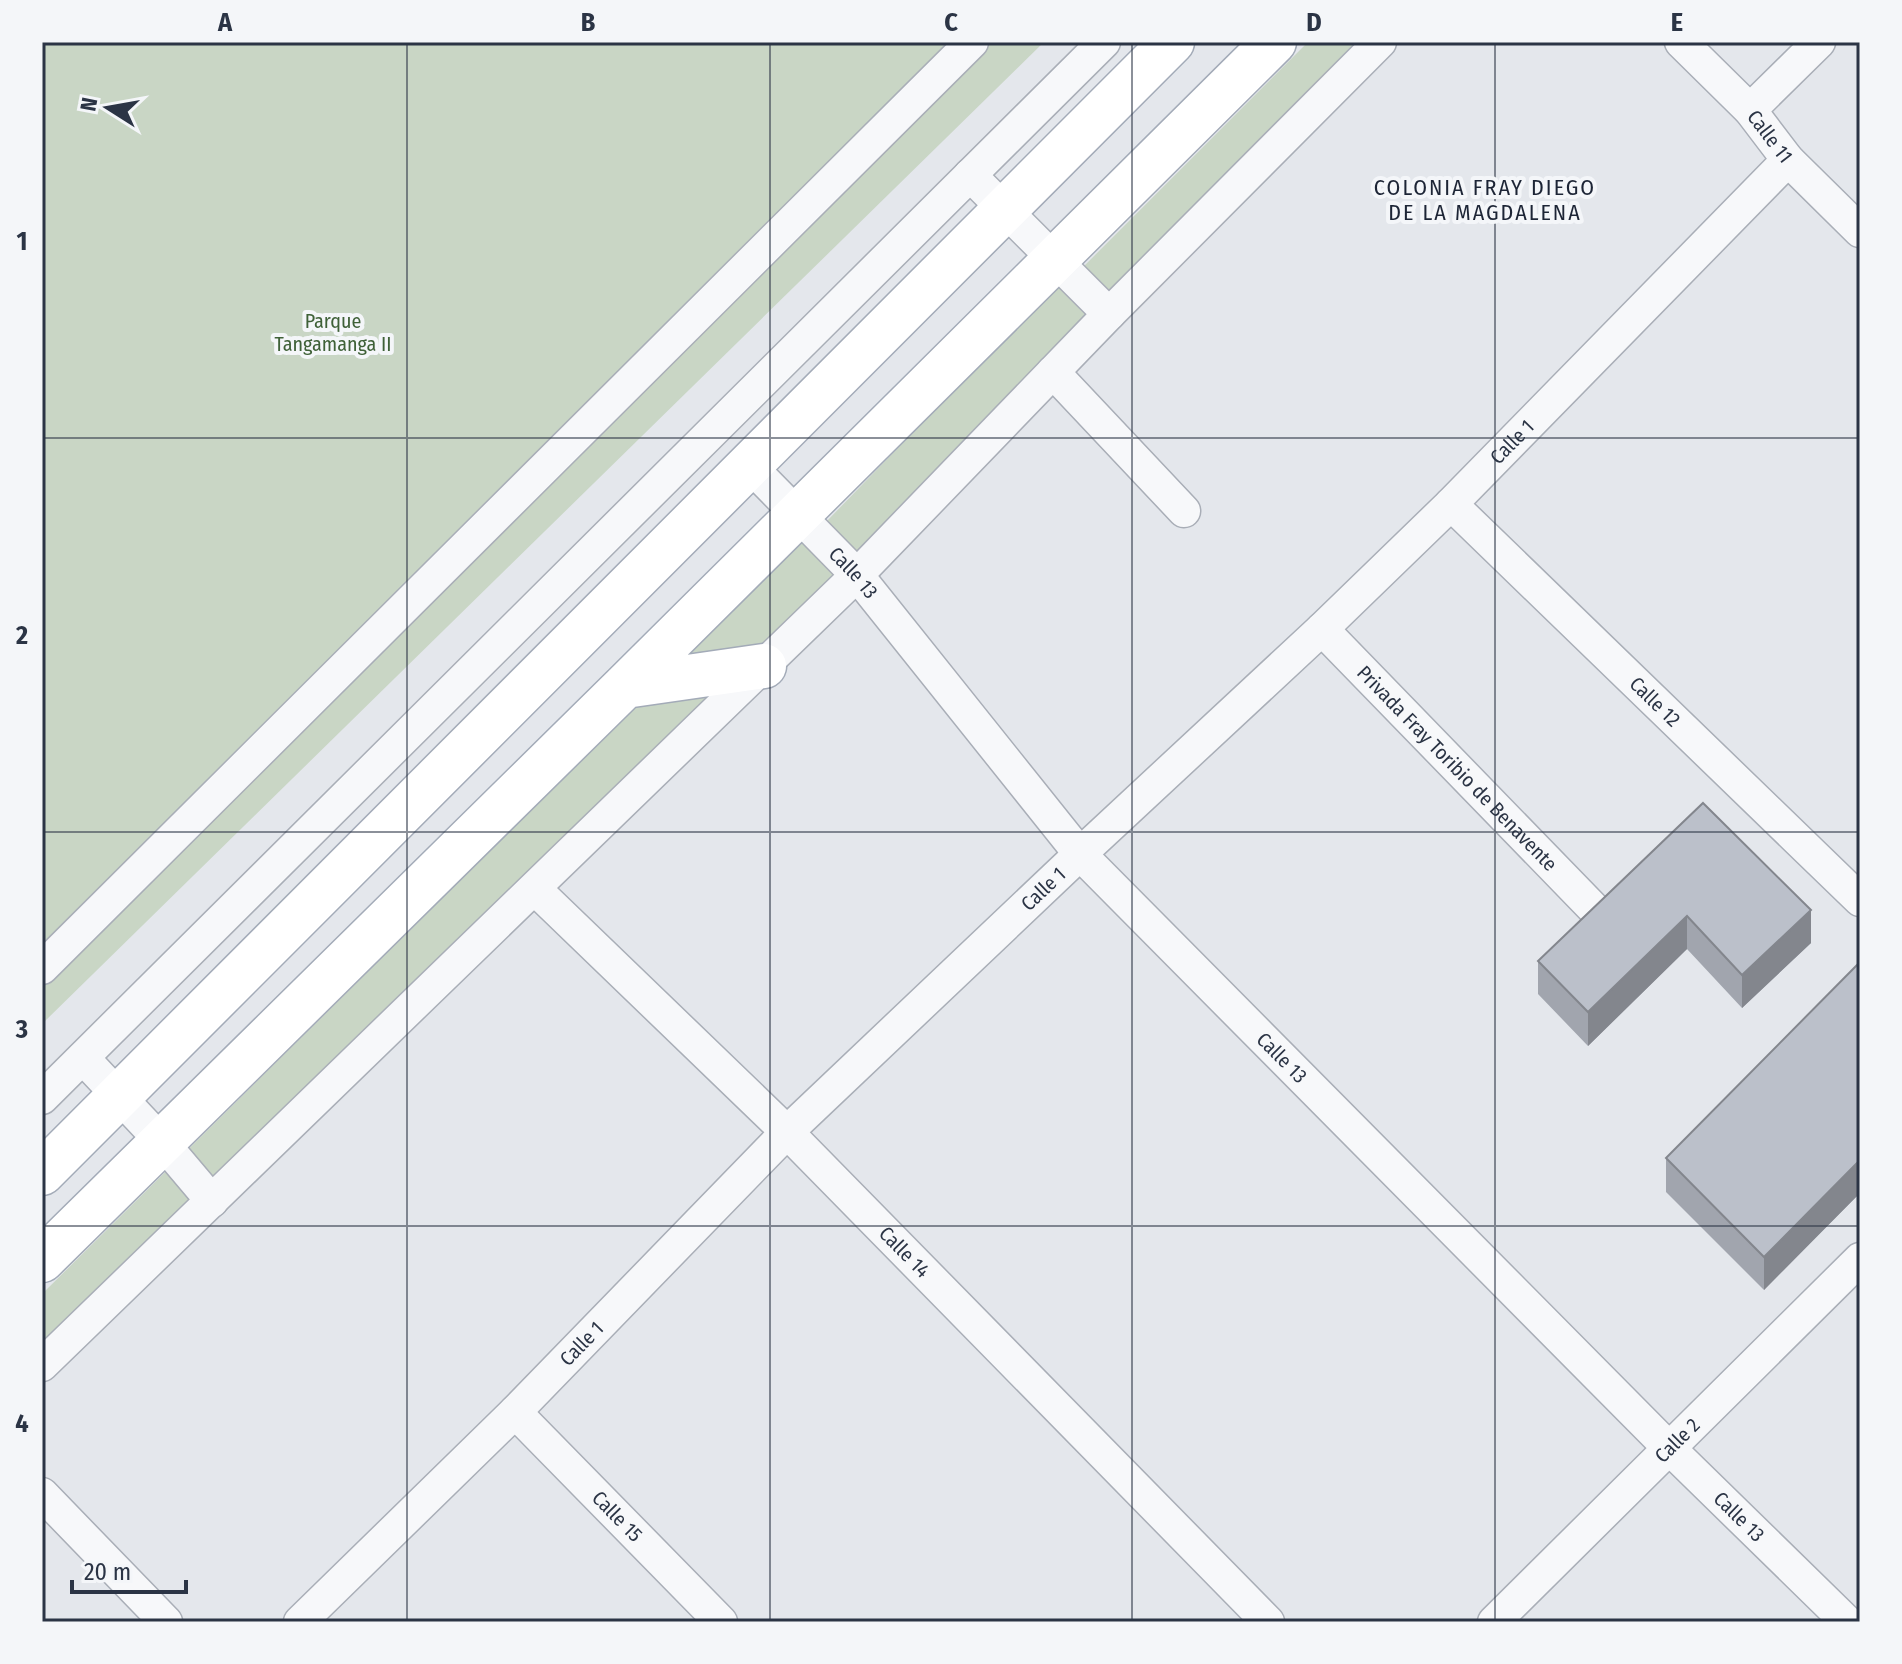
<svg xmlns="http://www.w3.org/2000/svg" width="1902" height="1664" font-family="'Fira Sans Condensed',sans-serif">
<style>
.green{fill:#c9d6c5}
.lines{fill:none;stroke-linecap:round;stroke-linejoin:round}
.minor-casing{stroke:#a9aeb7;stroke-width:35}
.primary-casing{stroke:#a3abb8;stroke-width:47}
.minor{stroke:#f7f8fa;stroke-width:32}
.primary{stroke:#fff;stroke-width:44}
.wall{fill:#a1a5ae}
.shaded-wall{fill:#83868d}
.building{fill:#bbc0ca;stroke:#83868d;stroke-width:2}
.grid{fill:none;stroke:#2b3445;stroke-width:2;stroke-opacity:0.55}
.labels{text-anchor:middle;stroke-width:8;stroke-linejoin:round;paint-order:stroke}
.street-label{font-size:20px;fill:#2b3445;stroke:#f4f6f9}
.park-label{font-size:20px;fill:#3f6138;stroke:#f4f6f9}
.neighbourhood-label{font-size:22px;letter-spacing:2px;fill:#1d2536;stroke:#f4f6f9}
.neatline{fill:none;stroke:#2b3445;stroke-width:3}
.grid-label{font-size:26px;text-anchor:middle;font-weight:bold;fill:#2b3445}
</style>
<rect width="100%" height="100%" fill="#e4e7ec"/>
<path class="green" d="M42,42H1044L42,1024Z
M1308,42H1381L1116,303L1084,266Z
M1059,282L1097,317L855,556L825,523Z
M804,541L838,575L759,652L677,664Z
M724,687L42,1359V1294L645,697Z"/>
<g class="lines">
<g class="minor-casing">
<g id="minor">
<path id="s1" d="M1681,42L1750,110L1788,160L1860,231"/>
<path d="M1750,110L1819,42"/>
<path d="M970,175L1109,314"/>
<path d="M1053,372L1184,511"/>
<path id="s2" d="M749,465L857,575L1080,854L1668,1447L1847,1622"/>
<path id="s3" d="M1451,504L1860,900"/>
<path id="s4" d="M1322,629L1593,908"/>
<path id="s5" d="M535,889L787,1132L1268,1622"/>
<path d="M42,968L972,42"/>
<path d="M83,1058L163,1143L212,1201"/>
<path d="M42,1098L1104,42"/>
<path d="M42,1365L857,575L1109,314L1380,42"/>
<path id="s6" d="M515,1412L721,1622"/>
<path d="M42,1494L166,1622"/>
<path id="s7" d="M300,1622L515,1412L787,1132L1080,854L1322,629L1451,504L1788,160"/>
<path id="s8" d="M1494,1622L1860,1259"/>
</g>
</g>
<g class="primary-casing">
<path id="primary" d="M625,686L764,666
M42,1173L1172,42
M42,1260L625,686L1274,42"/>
</g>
<use href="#minor" class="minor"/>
<use href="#primary" class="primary"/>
</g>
<path class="wall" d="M1703,803L1811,943L1742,1008L1687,949L1588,1046L1538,994V961Z
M1860,962V1193L1764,1290L1666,1192V1158Z"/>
<path class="shaded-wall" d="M1811,910V943L1742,1008V975Z
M1687,916V949L1588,1046V1012Z
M1860,1160V1193L1764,1290V1257Z"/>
<path class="building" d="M1703,803L1811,910L1742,975L1687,916L1588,1012L1538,961Z
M1860,962V1160L1764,1257L1666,1158Z"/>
<path class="grid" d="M407,42V1622M770,42V1622M1132,42V1622M1495,42V1622M42,438H1860M42,832H1860M42,1226H1860"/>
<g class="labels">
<g class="street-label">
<text dy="7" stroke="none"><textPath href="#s1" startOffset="130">Calle 11</textPath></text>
<text dy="7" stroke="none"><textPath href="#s7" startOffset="1692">Calle 1</textPath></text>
<text dy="7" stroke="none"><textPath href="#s2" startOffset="150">Calle 13</textPath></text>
<text dy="7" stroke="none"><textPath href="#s3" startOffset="284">Calle 12</textPath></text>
<text dy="7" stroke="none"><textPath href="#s4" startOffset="194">Privada Fray Toribio de Benavente</textPath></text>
<text dy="7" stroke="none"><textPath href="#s7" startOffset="1044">Calle 1</textPath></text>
<text dy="7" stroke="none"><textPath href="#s2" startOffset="798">Calle 13</textPath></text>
<text dy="7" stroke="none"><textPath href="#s5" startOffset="518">Calle 14</textPath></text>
<text dy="7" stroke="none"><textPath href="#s7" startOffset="396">Calle 1</textPath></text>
<text dy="7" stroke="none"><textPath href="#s8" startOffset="258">Calle 2</textPath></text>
<text dy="7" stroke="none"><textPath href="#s6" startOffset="146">Calle 15</textPath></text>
<text dy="7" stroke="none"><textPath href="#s2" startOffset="1446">Calle 13</textPath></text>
</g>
<g class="park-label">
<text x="333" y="328">Parque<tspan x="333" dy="23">Tangamanga II</tspan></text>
</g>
<g class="neighbourhood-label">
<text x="1485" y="195">COLONIA FRAY DIEGO<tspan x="1485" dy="25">DE LA MAGDALENA</tspan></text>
</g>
</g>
<rect width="1902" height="1664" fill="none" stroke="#f4f6f9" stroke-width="88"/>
<g transform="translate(108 108) rotate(281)" stroke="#f4f6f9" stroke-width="6" paint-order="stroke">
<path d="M0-6L14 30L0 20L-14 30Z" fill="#2b3445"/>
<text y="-12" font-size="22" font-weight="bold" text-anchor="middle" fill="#2b3445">N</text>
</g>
<path d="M72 1580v12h114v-12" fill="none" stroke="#2b3445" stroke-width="4"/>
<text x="84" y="1580" font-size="24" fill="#2b3445" stroke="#f4f6f9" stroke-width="6" paint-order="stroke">20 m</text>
<rect x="44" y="44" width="1814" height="1576" class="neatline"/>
<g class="grid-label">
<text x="225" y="31">A</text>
<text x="588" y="31">B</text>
<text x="951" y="31">C</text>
<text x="1314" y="31">D</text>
<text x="1677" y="31">E</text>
<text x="22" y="250">1</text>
<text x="22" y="644">2</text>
<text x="22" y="1038">3</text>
<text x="22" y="1432">4</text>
</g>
</svg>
